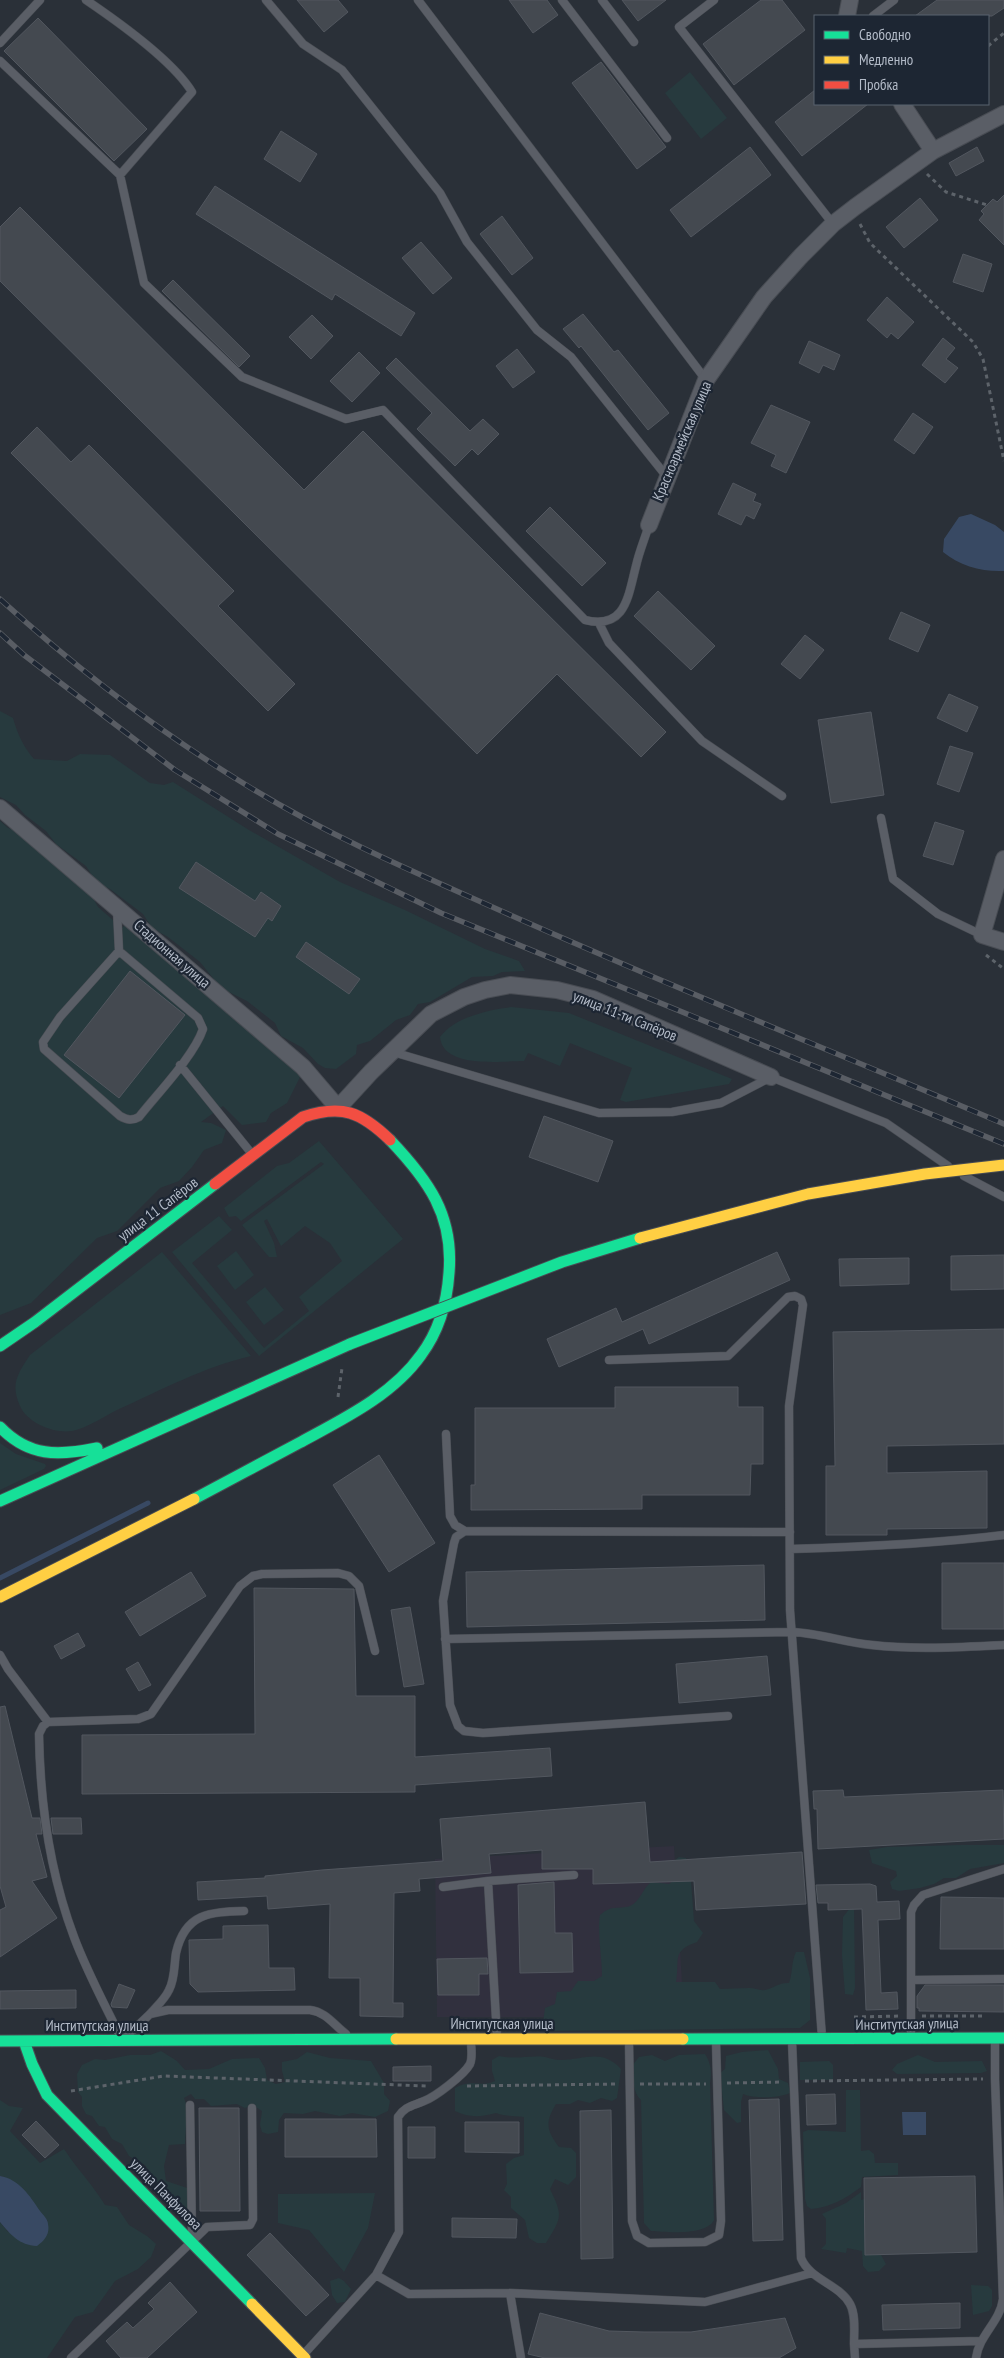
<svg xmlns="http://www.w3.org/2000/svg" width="1004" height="2358" font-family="'PT Sans Narrow',sans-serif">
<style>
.medical{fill:#31303e}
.green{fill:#273a3e}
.water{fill:#384963}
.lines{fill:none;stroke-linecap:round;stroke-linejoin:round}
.stream{stroke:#384963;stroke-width:5}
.building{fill:#444950;stroke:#52575f}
.lane-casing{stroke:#484c53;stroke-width:9}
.street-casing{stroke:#484c53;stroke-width:18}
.fast-casing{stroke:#484c53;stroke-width:13}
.slow-casing{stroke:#484c53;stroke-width:13}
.jam-casing{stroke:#484c53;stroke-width:13}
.path{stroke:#5d636a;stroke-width:3;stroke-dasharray:4 4;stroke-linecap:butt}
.lane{stroke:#5a5e66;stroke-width:8}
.street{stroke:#5a5e66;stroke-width:16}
.fast{stroke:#16e098;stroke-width:11}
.slow{stroke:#ffcf43;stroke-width:11}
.jam{stroke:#f24e42;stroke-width:11}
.rail-casing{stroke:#595d64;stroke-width:5.5}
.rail{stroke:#1d2633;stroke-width:4;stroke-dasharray:11;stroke-linecap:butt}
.fast-bridge-casing{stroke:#484c53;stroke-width:13;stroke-linecap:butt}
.slow-bridge-casing{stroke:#484c53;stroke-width:13;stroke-linecap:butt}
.fast-bridge{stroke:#16e098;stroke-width:11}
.slow-bridge{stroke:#ffcf43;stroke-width:11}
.labels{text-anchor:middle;stroke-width:4.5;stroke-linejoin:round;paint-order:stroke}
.street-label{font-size:15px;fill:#b4bcc9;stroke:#1d2633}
</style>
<rect width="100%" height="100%" fill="#2a3038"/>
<path class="medical" d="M674,1846L684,2017H437L435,1859Z"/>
<path class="green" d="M690,72L727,118L701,139L665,93Z
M0,711L13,718C17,733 24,748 34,759L67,761L80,754L110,755L150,783L164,785L173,782L249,830L340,882L405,910L485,949L519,961L525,971L502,972L493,976L472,977L430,1002L418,1004L410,1015L396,1020L370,1041L357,1045L356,1054L336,1069L325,1068L318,1064L303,1048L281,1036L275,1023L247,1001L221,988L200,962L168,937L152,928L143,914L110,889L97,883L86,866L56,844L46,831L25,815L16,805L0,797Z
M0,821L8,828L32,835L87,887L98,907L122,928L127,923L233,1012L241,1025L292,1061L300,1077L287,1103L271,1113L266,1122L242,1125L223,1106L201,1122L211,1123L226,1130L222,1143L204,1150L192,1167L179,1181L160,1188L117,1231L97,1238L31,1303L0,1315Z
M511,1007L569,1013L732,1079L729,1084L626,1102L620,1100L632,1068L570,1043L560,1066L528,1053L524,1061C502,1061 443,1069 440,1037C455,1017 488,1010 511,1007Z
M319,1141L403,1239L259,1356L172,1252L219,1216L232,1230L192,1263L264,1348L309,1311L299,1297L342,1261L330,1243L305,1226L281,1246L267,1219L264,1221L274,1243L277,1257H269L242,1225L324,1164L321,1162L241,1221L236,1216L229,1217L224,1208L277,1166L289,1163Z
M236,1251L254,1275L235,1290L217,1266Z
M162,1252L251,1356C204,1367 161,1390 117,1410C105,1416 85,1429 72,1431C55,1434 27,1423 20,1406C10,1384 18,1373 30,1355Z
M265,1287L284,1310L264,1325L246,1302Z
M0,1443L16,1454L45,1464L46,1466L44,1469L0,1490Z
M961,1845H1004V1863L970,1869L956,1878H944L934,1884L920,1888L899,1891L892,1889L890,1882L897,1876L896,1871L872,1863L869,1850L887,1847Z
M679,1857L686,1858L690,1868L694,1921L703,1933L697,1942C671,1951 680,1959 676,1982H715L720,1989C730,1989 739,1988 749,1988C755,1988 760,1991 765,1990C774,1988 780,1982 789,1983C793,1973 791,1962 796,1952H804L810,1978V2020L800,2028L546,2031L543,2023L545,2008L555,2004L557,1992L571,1991L578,1981H594L602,1976C602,1957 597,1932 600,1915C613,1904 617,1910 630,1906C639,1903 643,1888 651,1882L669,1884L674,1880L673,1862Z
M854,1903L855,1988L853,1995L845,1994L842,1955L843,1917Z
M768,2050L778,2069L779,2079L788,2083L790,2093C779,2098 755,2099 743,2094L741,2102V2122L737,2123L724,2110L720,2073L725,2069L726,2056L742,2052Z
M161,2051L177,2061L185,2070L209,2069L232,2059L259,2058L265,2068L267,2080L276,2084L285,2082L282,2071V2062L297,2059L307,2052L330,2058L371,2061L384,2083V2094L390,2101L388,2111L375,2117L352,2113L340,2116L315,2111L303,2114L284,2113L279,2120L278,2132L268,2134L262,2132L260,2125L262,2111L253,2105L245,2108L237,2104L211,2106L204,2099H195L191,2094L184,2098L187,2107L185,2144L169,2145L164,2166L166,2181L187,2188L189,2208L185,2214L173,2203L167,2191L158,2185L145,2165L129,2156L122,2144L112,2139L105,2127L99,2126L92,2116L86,2114L82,2106V2097L78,2092L77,2074L82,2065L95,2059L105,2060L130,2055H150Z
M705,2054C711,2064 712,2071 710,2083L714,2220C706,2236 667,2232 651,2231L644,2223L641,2100C633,2093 632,2077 632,2066L639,2057L652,2055L665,2061L679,2055Z
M918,2055L935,2062L982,2061L987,2071L981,2073L897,2074L892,2070L897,2064Z
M499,2056C515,2060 529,2055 545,2057C550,2058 555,2060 560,2060C585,2060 601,2048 621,2069L617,2098L612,2101L601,2098L590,2103L578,2100L570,2104H556C545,2122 546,2130 559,2147L571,2148L576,2153V2177L568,2185L555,2179L550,2189C563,2216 562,2217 546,2243H537L529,2238L525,2220L511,2208V2197L504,2190L507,2184L506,2164L514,2158L524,2155V2117C513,2115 506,2117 496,2113C481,2117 469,2118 455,2111V2088C473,2078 481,2088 495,2081L492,2071V2060Z
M829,2061L833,2065V2080H800V2062Z
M846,2090H860L861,2151L869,2150L874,2154L875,2163H898V2175L862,2177L861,2187C845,2199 831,2207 811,2209L807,2206L805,2199L803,2132L808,2130L846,2132Z
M0,2100L9,2106L23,2108L10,2131L40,2163L64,2149C77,2169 93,2185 105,2205L117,2207L129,2225L147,2236L156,2244L151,2257L138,2269L115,2281L93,2312L75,2317L47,2358H0V2222L8,2232L48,2221L5,2177L0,2176Z
M861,2192V2200L868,2198L876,2246L886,2264L879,2271L868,2272L863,2266L862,2251L847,2248L846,2253L821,2249L826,2244V2219L822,2214L846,2203Z
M375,2193L368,2228L344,2272L309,2230L278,2223V2194Z
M339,2278L344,2281L351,2289L345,2302L337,2303L332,2295L330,2281Z
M971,2285L988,2286L992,2290V2306L989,2311L973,2315Z"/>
<path class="water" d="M971,514L995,525L1004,532V571C982,572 960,566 943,552L944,539L959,517Z
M902,2112H926V2135H903Z
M0,2176C19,2179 30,2196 40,2211C43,2215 48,2219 48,2224C50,2234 45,2240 37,2246C19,2245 11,2235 0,2222Z"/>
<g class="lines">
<path class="stream" d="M0,1578L148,1503"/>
</g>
<path class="building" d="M297,0H338L348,12L324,32Z
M509,0H547L558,15L533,33Z
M622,0H666L638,21Z
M761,0H782L805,30L734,85L703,44Z
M937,0H1004V8L992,16H915Z
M38,18L147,129L114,161L4,51Z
M601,62L666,147L637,169L572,83Z
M815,90V104H868L802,156L775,122Z
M281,131L317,154L300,182L264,159Z
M750,147L771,175L691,237L670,210Z
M977,147L984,161L956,176L949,163Z
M215,186L415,313L401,336L335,294L332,300L196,214Z
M1004,195V245L979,220L984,214L981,211L993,199L997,202Z
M920,198L938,220L904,248L886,227Z
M20,207L304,490L363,431L666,732L641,757L557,674L477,754L0,281V227Z
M502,216L533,258L512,275L480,234Z
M421,242L452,278L433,294L402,258Z
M963,254L992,264L983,292L953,282Z
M173,280L250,356L239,367L162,291Z
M887,297L914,322L898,339L891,333L887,338L867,320Z
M583,314L614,352L618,350L669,413L648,430L581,346L579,348L563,329Z
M312,315L333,336L311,359L289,337Z
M943,338L955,348L946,359L958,368L945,383L922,365Z
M809,341L840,355L834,370L823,365L819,373L799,363Z
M517,349L535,372L513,388L496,366Z
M359,352L380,373L352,402L330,381Z
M396,358L470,431L483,419L499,434L478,455L472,449L455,466L417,429L432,413L386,368Z
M771,405L810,422L786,473L771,466L776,455L751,443Z
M913,413L933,427L914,454L894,440Z
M37,427L71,462L89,445L234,591L218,606L295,684L268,711L11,453Z
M733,483L756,494L753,501L761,504L754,519L746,515L741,525L718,514Z
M550,507L606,563L582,586L526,531Z
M658,591L715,646L691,670L634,616Z
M901,612L930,625L918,652L889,639Z
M805,635L824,650L800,679L781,664Z
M949,694L978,707L967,732L937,718Z
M871,712L884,795L831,803L818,720Z
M950,746L973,753L959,792L937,784Z
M935,822L964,831L953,865L923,856Z
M196,862L255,901L261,892L281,906L272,921L268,918L255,937L179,888Z
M306,942L360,979L349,994L296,957Z
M130,971L185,1015L119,1098L64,1055Z
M544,1116L613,1141L598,1182L529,1157Z
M777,1252L790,1280L649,1344L643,1329L559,1367L547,1339L616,1308L622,1322Z
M1004,1255V1289L951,1290V1256Z
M909,1258V1284L840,1286L839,1259Z
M1004,1329V1444L887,1446V1473L987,1471V1528L887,1529V1535H826V1466H835L833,1332Z
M615,1387H738V1407H763V1464H751L750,1495H642V1509L471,1510V1485H475V1408H615Z
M379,1455L435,1543L389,1572L333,1485Z
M942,1563H1004V1629H942Z
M764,1565L765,1620L467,1627L466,1572Z
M191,1572L206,1596L140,1636L125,1612Z
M254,1588L354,1589L356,1696H415V1757L550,1748L552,1776L415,1785V1792L82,1794V1735L255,1734Z
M410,1607L424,1684L404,1687L391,1610Z
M78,1633L85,1646L61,1659L54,1646Z
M767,1656L771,1695L679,1703L676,1664Z
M138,1662L151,1685L139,1691L126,1669Z
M5,1706L32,1818H40L42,1834H36L47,1877L32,1881L57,1918L0,1957V1910L6,1907L0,1886V1707Z
M843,1790L844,1797L1003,1790L1004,1839L818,1849L817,1809H814L813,1791Z
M645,1802L650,1862L802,1852L806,1904L696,1910L694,1881L593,1884V1869H542V1850L489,1854L491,1873L419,1879L420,1891L394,1893L393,2003H403V2017L360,2016V1978H329L330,1904L268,1909L267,1896L198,1900L197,1882L265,1878V1876L322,1870L443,1861L440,1819Z
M51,1818H81L82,1834H53Z
M554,1882L555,1933H572L573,1972L520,1973L518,1885Z
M870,1884L876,1886L877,1902L899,1901L900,1919L878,1920L881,1993L897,1992L898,2009L866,2010L862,1909L828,1910V1903H818L816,1885Z
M941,1897L1004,1898V1949H940Z
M268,1925L269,1968H294L295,1990L198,1992L190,1984L189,1940L223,1939V1926Z
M487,1958L488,1974H479V1995H438L437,1959Z
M119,1984L135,1990L127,2008L112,2007L111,2004Z
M925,1985H1004V2012L919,2011V2008H917V1996Z
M76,1990V2008L0,2009V1991Z
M431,2066V2081H393V2067Z
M835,2094L836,2124L807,2125L806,2095Z
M779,2099L783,2240L753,2241L749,2100Z
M199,2108H239L240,2211H200Z
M611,2110L613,2258L581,2259L580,2111Z
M285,2119H376L377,2157H285Z
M36,2121L59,2145L45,2158L22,2135Z
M465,2122H519V2153L465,2152Z
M408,2127H435V2158H408Z
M975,2176L977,2252L865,2255L864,2178Z
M452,2218L517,2219L516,2238L452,2237Z
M270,2233L329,2295L306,2316L247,2255Z
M170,2282L197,2312L147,2358H121L106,2341L127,2322L133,2328L154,2309L148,2303Z
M960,2303V2328L883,2330L882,2305Z
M540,2313L609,2331L644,2332H691L785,2318L796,2348L779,2358H545L528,2354Z"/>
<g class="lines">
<g class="lane-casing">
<path id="lane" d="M266,0L303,44L342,70L440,193L467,242L537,330L571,357L667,477
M418,0L706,380
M562,0L667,138
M602,0L634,42
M714,0L679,27L833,224
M873,16L894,0
M0,43L40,0
M0,61L120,175L192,92C173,61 117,21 86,0
M120,175L144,283L242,377L346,419L383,410L585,620C626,630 628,596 636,566C639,552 645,538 649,525
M599,623L609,643L702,741L782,796
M881,818L893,879L938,914L982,935
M117,910L119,951
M119,951L198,1018L203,1029C194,1056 157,1094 139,1117C132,1121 127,1120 120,1116L44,1049L43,1042L60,1017Z
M393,1052L599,1113L672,1112L721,1103L771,1077L886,1123L948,1166
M180,1065L252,1154
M964,1176L1004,1197
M609,1360L728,1356L788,1297L795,1296L801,1299L803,1305L789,1406L790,1610L822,2037
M446,1434L450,1516L455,1525L465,1531L790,1532
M465,1531L456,1537L454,1543L443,1601L450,1705L458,1726L464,1731L483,1733L728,1716
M790,1549C862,1547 933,1544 1004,1535
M445,1639L792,1632C820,1633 845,1643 872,1645C916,1650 960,1647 1004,1645
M0,1655L8,1669L48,1722
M488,1881L497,2036
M443,1887L488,1881L574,1875
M911,1980L1004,1979
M150,2014C156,2007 165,1999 169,1990C175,1979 174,1965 176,1953C185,1913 210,1912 244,1911
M128,2035L150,2014L168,2010H310C326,2012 334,2025 346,2034
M911,2036V1912L914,1905L923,1895L1004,1869
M121,2038C105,2005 87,1972 74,1937C50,1873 40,1802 39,1734L43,1726L48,1722L138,1719L151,1714L240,1586L253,1576L262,1574L338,1573L349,1576L359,1586L375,1651
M629,2041L632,2221L637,2236L649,2243L705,2242L719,2235L721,2221L716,2042
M792,2041L801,2258C810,2280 839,2284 850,2304C856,2315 854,2332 854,2344
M190,2105L192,2237
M376,2275L409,2294L510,2293
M304,2354L376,2275L399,2232L398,2117C405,2106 413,2106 424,2101C435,2097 464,2075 470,2064C473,2057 471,2048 471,2041
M71,2358L207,2227L250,2225L253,2219L252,2108
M521,2358L510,2293L705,2302L812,2273
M855,2358L854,2344L980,2341
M976,2358C979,2335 1000,2322 1003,2299L995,2079V2040"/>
</g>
<g class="street-casing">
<path id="street" d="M847,16L850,0
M902,104L933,151
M649,525L706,380L764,297L801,256L833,224L855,207L933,151L1004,114
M0,808L303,1067L338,1108L371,1072L431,1014L464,997L485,990L510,985L557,990L593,999L771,1077
M1004,859L982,935L1004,942"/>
</g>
<g class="fast-casing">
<path id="fast" d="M0,1346L35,1322L215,1184
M0,1427C29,1457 58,1456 97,1448
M194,1499C229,1480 264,1462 299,1443C341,1420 392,1396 421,1355C439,1331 447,1303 449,1273C454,1215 428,1180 390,1140
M0,1501L350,1344
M683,2039L1004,2038
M0,2041L396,2039
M24,2041L32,2064L47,2095L252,2304"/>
</g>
<g class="slow-casing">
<path id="slow" d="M0,1597L194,1499
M396,2039H683
M252,2304L305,2358"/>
</g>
<g class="jam-casing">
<path id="jam" d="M215,1184L303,1117C342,1104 361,1112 390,1140"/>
</g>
<path class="path" d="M988,46L1004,33
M927,174L946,192L987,205
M860,224L870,243L973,342L983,359L1004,461
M986,955L1004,969
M338,1397L342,1368
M922,2016H983
M854,2017L900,2016
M805,2081L983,2079
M727,2083L783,2082
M640,2084H706
M467,2086L618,2084
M71,2091L164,2076L426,2086"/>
<use href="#lane" class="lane"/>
<use href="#street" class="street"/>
<use href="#fast" class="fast"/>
<use href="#slow" class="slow"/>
<use href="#jam" class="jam"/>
<g class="rail-casing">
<path id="rail" d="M0,599C77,669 162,734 251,788C333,838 421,875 508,914C672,987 839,1054 1004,1124
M0,633L24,655L175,770L278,834L441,913L1004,1144"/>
</g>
<use href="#rail" class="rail"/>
<g class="fast-bridge-casing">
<path id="fast-bridge" d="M350,1344L562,1262L640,1238"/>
</g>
<g class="slow-bridge-casing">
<path id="slow-bridge" d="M640,1238L808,1194L925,1174L1004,1165"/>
</g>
<use href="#fast-bridge" class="fast-bridge"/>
<use href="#slow-bridge" class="slow-bridge"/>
</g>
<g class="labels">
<g class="street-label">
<text transform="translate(682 441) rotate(-67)" y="5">Красноармейская улица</text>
<text transform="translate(172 954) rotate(41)" y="5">Стадионная улица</text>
<text transform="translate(625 1016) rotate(22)" y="5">улица 11-ти Сапёров</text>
<text transform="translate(158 1209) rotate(-37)" y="5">улица 11 Сапёров</text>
<text x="502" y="2029">Институтская улица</text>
<text transform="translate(907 2024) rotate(-1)" y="5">Институтская улица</text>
<text x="97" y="2031">Институтская улица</text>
<text transform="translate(166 2194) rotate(45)" y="5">улица Панфилова</text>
</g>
</g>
<rect x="814" y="15" width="175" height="90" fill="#1d2633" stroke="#59626f"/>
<rect x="824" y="31" width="25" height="8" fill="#16e098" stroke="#59626f"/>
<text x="859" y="40" font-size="15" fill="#b4bcc9">Свободно</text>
<rect x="824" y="56" width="25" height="8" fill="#ffcf43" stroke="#59626f"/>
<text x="859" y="65" font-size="15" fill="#b4bcc9">Медленно</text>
<rect x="824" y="81" width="25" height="8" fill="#f24e42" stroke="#59626f"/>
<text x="859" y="90" font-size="15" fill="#b4bcc9">Пробка</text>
</svg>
